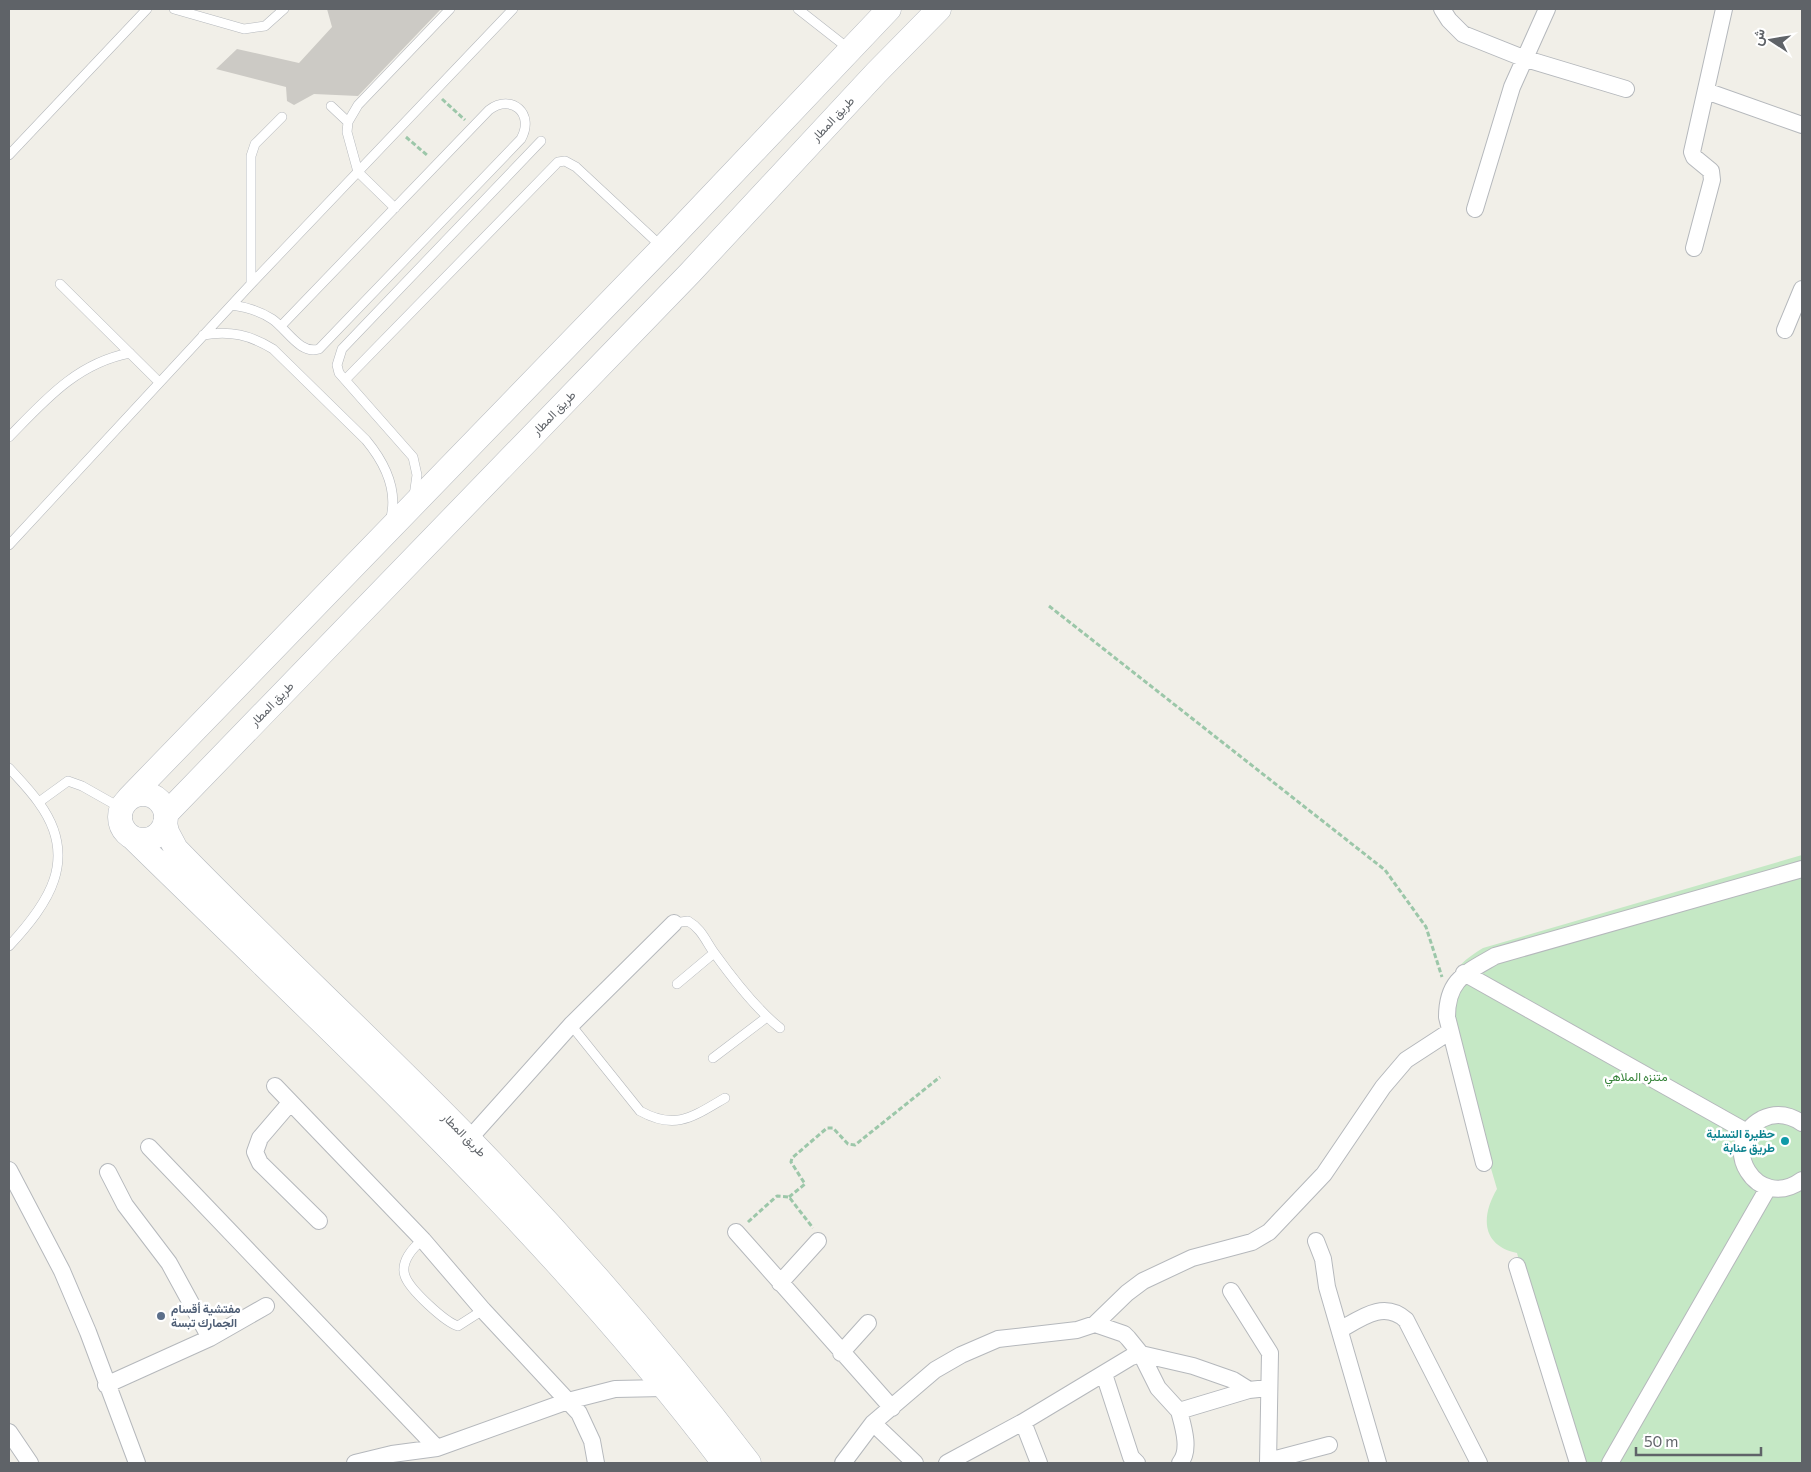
<svg xmlns="http://www.w3.org/2000/svg" width="1811" height="1472" font-family="Commissioner,Vazirmatn,sans-serif">
<style>
.green{fill:#c5e8c5}
.building{fill:#cccac5}
.lines{fill:none;stroke-linecap:round;stroke-linejoin:round}
.lane-casing{stroke:#b5b8bc;stroke-width:10}
.street-casing{stroke:#b5b8bc;stroke-width:18}
.secondary-casing{stroke:#b6babf;stroke-width:25}
.path{stroke:#9cc7a9;stroke-width:3;stroke-dasharray:5 2.5;stroke-linecap:butt}
.lane{stroke:#fff;stroke-width:9}
.street{stroke:#fff;stroke-width:16}
.secondary{stroke:#fff;stroke-width:24}
.culture-dot{fill:#0f9aa8;stroke:#fff;stroke-width:2}
.service-dot{fill:#5c6f8a;stroke:#fff;stroke-width:2}
.labels{text-anchor:middle;stroke-width:5;stroke-linejoin:round;paint-order:stroke}
.street-label{font-size:12px;fill:#5f6368;stroke:#fff}
.park-label{font-size:12px;fill:#348238;stroke:#fff}
.culture-label{font-size:12px;font-weight:bold;fill:#0d838f;stroke:#fff;text-anchor:end}
.service-label{font-size:12px;font-weight:bold;fill:#4e5e75;stroke:#fff;text-anchor:start}
</style>
<rect width="100%" height="100%" fill="#f1efe8"/>
<path class="green" d="M1802,855V1463H1575L1517,1253C1481,1245 1481,1216 1497,1189L1444,1008C1452,975 1453,966 1483,948Z"/>
<path class="building" d="M327,9H441L358,96L314,94L294,105L287,101L286,87L216,69L237,49L299,63L332,27Z"/>
<g class="lines">
<g class="lane-casing">
<path id="lane" d="M174,9L244,29L265,26L284,9
M798,9L849,49
M331,106L348,122
M9,155L147,9
M395,208L358,172L347,132L348,122L358,105L450,9
M60,284L159,382
M251,284V156L255,144L282,117
M232,305C246,307 260,311 272,319C287,329 300,355 319,349L521,139C535,114 512,93 489,110L281,326
M203,335C230,330 250,335 273,349L366,440C385,463 399,491 390,521
M345,380L558,162L565,161L576,167L662,247
M9,437C45,400 77,363 130,353
M414,496L417,475L413,457L339,373L337,365L342,349L541,141
M9,545L251,284L513,9
M9,768C19,779 30,790 39,803C80,859 48,904 9,946
M39,802L68,781L82,786L121,808
M674,923L688,921C702,929 706,942 715,954C733,979 755,1008 780,1028
M677,984L714,953
M571,1025L640,1111C676,1131 694,1116 725,1098
M713,1058L767,1017
M423,1240C413,1247 400,1262 405,1276C410,1290 445,1322 458,1326L483,1310"/>
</g>
<g class="street-casing">
<path id="street" d="M1442,9L1449,20L1463,34L1523,58L1626,89
M1706,91L1802,125
M1475,209L1512,87L1547,9
M1694,248L1712,180L1711,171L1694,157L1692,152L1724,9
M1785,330L1802,289
M1464,973L1747,1132
M275,1086L423,1240L483,1310L579,1413L592,1441L596,1463
M290,1103L260,1138L255,1152L260,1163L319,1221
M1802,1123C1790,1115 1776,1112 1762,1119C1716,1144 1757,1213 1802,1180
M469,1139L571,1025L674,923
M149,1147L437,1448
M1484,1163L1447,1017C1447,979 1466,973 1495,956L1802,869
M9,1170L62,1271L88,1332L137,1463
M108,1172L125,1205L169,1263L210,1338
M736,1232L892,1408
M1316,1241L1323,1259L1327,1287L1378,1463
M1517,1266L1578,1463
M780,1283L818,1241
M1231,1291L1270,1353L1268,1463
M1095,1324L1124,1334L1128,1338L1141,1354L1158,1388L1179,1411L1249,1390
M1340,1330C1361,1318 1384,1300 1406,1320L1479,1463
M841,1353L868,1323
M1104,1374L1131,1457L1137,1463
M106,1385L210,1338L266,1306
M1179,1411C1183,1426 1191,1450 1180,1463
M1023,1422L1039,1463
M873,1423L915,1463
M9,1432L30,1463
M1268,1461L1329,1445
M355,1463L392,1454L437,1448L568,1401L615,1389L664,1388
M843,1463L873,1423L935,1370L961,1355L998,1339L1077,1330L1095,1324L1127,1293L1143,1281L1192,1258L1252,1242L1269,1232L1324,1174L1383,1087L1406,1060L1449,1032
M947,1463L1023,1422L1131,1357L1141,1354L1193,1366L1233,1380L1249,1390L1268,1388
M1610,1463L1768,1188"/>
</g>
<g class="secondary-casing">
<path id="secondary" d="M120 817a23 23 0 1 1 46 0a23 23 0 1 1-46 0Z
M129,798L663,247L889,9
M166,814L690,273L876,73L939,9
M165,823L167,832L176,849C272,948 374,1041 470,1140C569,1242 663,1350 749,1463
M134,839C338,1039 551,1234 724,1463"/>
</g>
<path class="path" d="M442,99L465,120
M406,137L428,156
M1049,606L1385,870L1426,927L1442,977
M789,1197L805,1184L791,1162L792,1158L827,1128H833L848,1144L855,1145L940,1077
M748,1222L777,1196L789,1197L813,1228"/>
<use href="#lane" class="lane"/>
<use href="#street" class="street"/>
<use href="#secondary" class="secondary"/>
</g>
<circle class="culture-dot" cx="1785" cy="1141" r="5"/>
<circle class="service-dot" cx="161" cy="1316" r="5"/>
<g class="labels">
<g class="street-label">
<text transform="translate(833 119) rotate(-47)" y="4">طريق المطار</text>
<text transform="translate(554 413) rotate(-46)" y="4">طريق المطار</text>
<text transform="translate(272 704) rotate(-46)" y="4">طريق المطار</text>
<text transform="translate(464 1135) rotate(45)" y="4">طريق المطار</text>
</g>
<g class="park-label">
<text x="1636" y="1081">متنزه الملاهي</text>
</g>
<g class="culture-label">
<text x="1775" y="1138">حظيرة التسلية<tspan x="1775" dy="14">طريق عنابة</tspan></text>
</g>
<g class="service-label">
<text x="171" y="1313">مفتشية أقسام<tspan x="171" dy="14">الجمارك تبسة</tspan></text>
</g>
</g>
<rect width="1811" height="1472" fill="none" stroke="#5f6368" stroke-width="20"/>
<g transform="translate(1771 40) rotate(282)" stroke="#ffffff" stroke-width="4" paint-order="stroke">
<path d="M0-4L9 19L0 12L-9 19Z" fill="#5f6368"/>
<text y="-8" font-size="14" font-weight="bold" text-anchor="middle" fill="#5f6368">ش</text>
</g>
<path d="M1636 1447v8h125v-8" fill="none" stroke="#5f6368" stroke-width="2.5"/>
<text x="1644" y="1447" font-size="15" fill="#5f6368" stroke="#ffffff" stroke-width="4" paint-order="stroke">50 m</text>
</svg>
